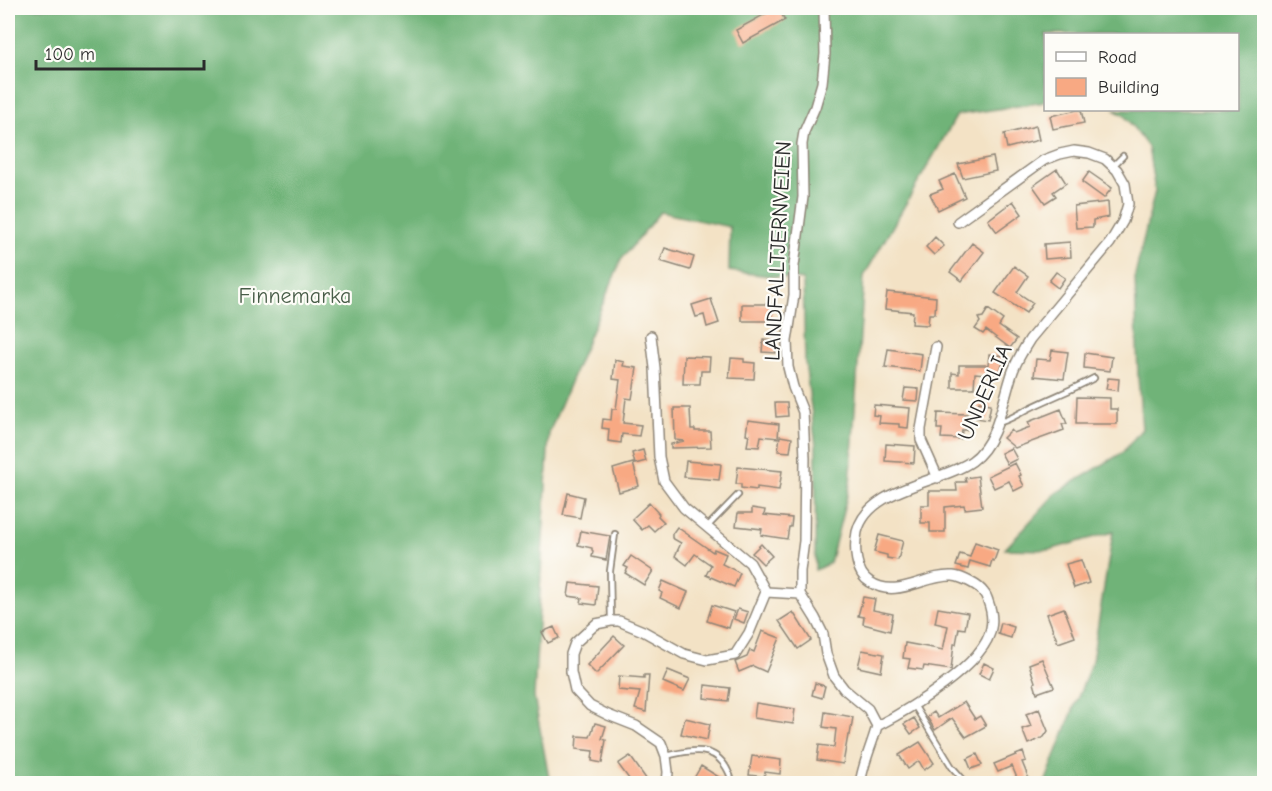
<svg xmlns="http://www.w3.org/2000/svg" width="1272" height="791" font-family="'Comic Neue',sans-serif">
<style>
.forest{fill:#70b378;stroke:#4e6f52;stroke-width:1.5}
.building{fill:#f8a983}
.lines{fill:none;stroke-linecap:round;stroke-linejoin:round}
.service-casing{stroke:#8f8678;stroke-width:8}
.minor-casing{stroke:#8f8678;stroke-width:12}
.service{stroke:#fff;stroke-width:4.5}
.minor{stroke:#fff;stroke-width:9}
.labels{text-anchor:middle;stroke-width:4.5;stroke-linejoin:round;paint-order:stroke}
.street-label{font-size:22px;fill:#2b2b2b;stroke:#fdfcf7}
.park-label{font-size:22px;fill:#485d48;stroke:#fdfcf7}
</style>
<rect width="100%" height="100%" fill="#fdfcf7"/>
<filter id="ink" filterUnits="userSpaceOnUse"><feTurbulence type="fractalNoise" baseFrequency=".0167" numOctaves="2"/><feDisplacementMap in="SourceGraphic" scale="12" xChannelSelector="R" yChannelSelector="G"/><feConvolveMatrix kernelMatrix="1 2 1 2 8 2 1 2 1" color-interpolation-filters="sRGB"/></filter>
<filter id="wash" filterUnits="userSpaceOnUse"><feTurbulence type="fractalNoise" baseFrequency=".008" numOctaves="4" result="noise"/><feDisplacementMap in="SourceGraphic" scale="24" xChannelSelector="R" yChannelSelector="G"/><feGaussianBlur stdDeviation="1.35" result="paint"/><feColorMatrix in="noise" values="0 0 0 0 0 0 0 0 0 0 0 0 0 0 0 0 0 1.4 0 .05"/><feComposite in="paint" operator="in"/></filter>
<g filter="url(#wash)">
<rect width="100%" height="100%" fill="#f3e2c5"/>
<path class="forest" d="M8,8H1264V783H1045L1092,661L1113,532L1049,550L1005,549L1056,493L1122,453L1142,429L1138,377L1135,275L1155,191L1148,147L1124,115L1114,110H1238V34H1046L1045,102L957,115L864,276L850,484L830,563L815,570L816,446L805,362L803,280L729,271L730,227L660,212L621,260L549,433L534,697L550,783H8Z"/>
<g id="blocks">
<path class="building" d="M776,8H778L785,20L743,43L736,30Z
M1077,110H1081L1084,123L1053,129L1050,116Z
M1036,126L1039,140L1007,148L1004,134Z
M993,157L996,171L963,178L958,164Z
M1057,169L1066,183L1053,192L1056,196L1045,203L1033,186Z
M1089,172L1112,188L1104,198L1082,182Z
M955,174L965,197L938,210L930,194L943,189L939,181Z
M1013,201L1022,214L997,232L988,220Z
M1108,202L1109,217L1093,220V227L1076,228L1074,206Z
M935,237L944,246L934,255L926,247Z
M1070,242L1071,257L1045,259L1044,244Z
M972,243L984,252L962,281L950,272Z
M665,248L694,257L690,270L660,261Z
M1014,266L1028,276L1017,292L1033,303L1026,313L995,293Z
M1056,272L1065,278L1058,288L1049,281Z
M887,292L936,297L935,314H929L928,325L912,324L913,312L885,309Z
M711,299L719,323L707,327L704,315L696,317L692,305Z
M742,304H772V321H742Z
M988,309L1003,320L999,326L1017,339L1010,348L986,330L983,334L975,329L980,322L978,318L983,317Z
M763,340L777,341L776,353L762,352Z
M888,349L922,354L920,371L885,367Z
M1052,350L1068,352L1064,379L1034,376L1036,359L1050,360Z
M1085,353L1112,357L1110,371L1084,368Z
M989,354L1006,356L998,375L975,373L974,388H952V373L959,374V365H988Z
M684,356L710,357L709,371H701L700,384H683Z
M731,358L744,359V362L755,363L754,379L729,378Z
M615,360L624,362L623,366L637,368L632,399L626,398L623,423L641,425L639,436L622,434L621,443L608,441L609,429L602,428L603,419L611,420L612,409H616L620,380L613,379Z
M1108,378L1119,379L1118,391L1106,389Z
M905,388L919,389L918,401L903,400Z
M1077,397L1110,398V409H1117V424H1076Z
M979,402L991,404L988,420L976,418Z
M775,403H787L788,416L776,417Z
M874,405L910,408L908,428L899,427V424L879,423L880,416L873,415Z
M674,408H690L691,429H695V431H710L711,447L671,448V444L684,441L675,440Z
M1061,409L1067,424H1062L1064,430L1015,448L1003,438L1011,430L1014,433L1030,427L1028,422Z
M938,413L967,414L966,430H962L961,439L941,438L942,429H937Z
M748,420L779,424L778,438L761,436L759,447L747,446L749,435L746,434Z
M780,436L792,438L790,452L778,451Z
M886,444L915,446L914,463L885,461Z
M1011,448L1017,459L1007,464L1001,453Z
M643,450L646,461L635,464L632,453Z
M686,461L721,464L719,480L684,477Z
M633,463L639,486L619,492L613,469Z
M1015,463L1021,475L1019,476L1024,486L1014,491L1009,481L994,488L988,476Z
M738,467L782,471L779,490L757,487V490L741,488V484H736Z
M978,476L982,507L965,509L964,505L945,507V532H930V523H921V505H929V491H957L956,482H966L965,478Z
M568,493L584,497L580,518L563,515Z
M649,503L659,514L658,516L664,522L654,531L648,525L642,530L632,519Z
M752,508L765,510L764,515L792,518L791,527H789L787,539L761,535L762,529L736,526L738,513H752Z
M677,527L713,552L714,549L726,554L722,564L740,573L734,587L706,575L711,565L695,554L687,565L675,556L681,543L672,538V534Z
M581,531L610,536L606,560L592,557L593,551L592,550V548L578,545Z
M879,535L903,541L898,560L887,558V555L874,552Z
M975,542L998,550L994,561L992,560L990,567L970,561L968,569L956,566L960,554L970,557Z
M761,544L772,556L763,564L752,553Z
M631,556L653,571L644,585L625,573L628,568L624,566Z
M1081,560L1089,583L1074,588L1066,564Z
M663,581L688,592L681,608L660,598L662,593L659,591Z
M570,583L598,586L596,605L581,603L582,598L568,596Z
M863,597L875,599L873,610L893,614L890,631L863,624L864,617L858,616Z
M712,605L734,612L729,628L707,621Z
M938,608L968,613L965,629L959,628L956,644H954L951,670L924,666L923,670L908,668L910,659L903,658L905,643L943,650L948,626L935,623Z
M1064,608L1075,637L1058,643L1047,614Z
M738,609L748,612L744,623L734,619Z
M793,612L811,640L798,649L779,621Z
M1001,623L1014,627L1011,638L998,634Z
M554,627L559,638L548,643L542,632Z
M762,631L780,638L766,672L753,666L739,672L735,662L747,657L750,650L754,652Z
M614,636L624,645L596,674L587,665Z
M862,650L884,654L881,672L858,667Z
M1042,659L1054,687L1037,693L1034,683L1035,682L1029,664Z
M984,663L994,668L989,679L979,674Z
M668,670L690,679L684,691L663,682Z
M644,675H649L646,712L635,709L640,692L618,690L619,676L644,678Z
M815,683L825,686L822,698L812,695Z
M705,685L730,688L728,701L704,698Z
M964,702L975,719L980,716L986,726L966,737L952,718L935,730L927,717L934,712L938,718Z
M756,703L795,709L793,724L754,718Z
M1039,709L1048,731L1044,737L1028,744L1022,729L1031,726L1026,714Z
M825,712L853,717L850,735H848L843,764L817,760L819,745L834,747L836,729L823,727Z
M685,718L710,724L707,740L681,734Z
M914,718L920,728L911,734L904,724Z
M595,723L606,726L602,739L606,740L602,763L592,761L593,751L576,749L577,736L590,737Z
M920,742L934,763L924,770L919,761L908,769L899,755Z
M1023,752L1026,761L1022,762L1029,779L1019,783L1012,766L998,772L994,764Z
M977,754L982,765L971,769L967,759Z
M630,756L649,783H632L618,764Z
M752,756L781,760L780,774L765,772L764,777L749,775Z
M701,766L717,776L728,783H699L693,780Z"/>
</g>
</g>
<g filter="url(#ink)">
<use href="#blocks" fill-opacity="0" stroke="#8f8678" stroke-width="1.5"/>
<g class="lines">
<g class="service-casing">
<path id="service" d="M1113,166L1123,156
M997,423C1008,421 1018,414 1028,409C1050,398 1072,390 1094,378
M707,527L738,495
M611,621L610,571L615,534
M914,705L952,767L967,784
M666,756C699,748 722,745 733,784"/>
</g>
<g class="minor-casing">
<path id="minor" d="M824,8L825,54L822,83L815,107L804,132L802,144L803,197L794,266V295L787,341L788,367L793,387L803,412L805,458L804,541L800,571V594L815,618L823,634L826,654L834,676L844,689L868,709L877,726
M651,336L655,368L659,457L664,481L684,508L750,563L766,592L749,633L735,655L707,660L684,654L643,631L619,621H611L596,624L575,643L571,654V672L575,690L590,706L608,715L636,726L661,743L666,756L668,772L667,784
M936,347L921,429V440L938,478
M766,592L800,594
M860,784C863,763 872,745 877,726C908,710 986,664 991,628C993,619 991,609 988,601C987,598 986,595 984,593C979,585 962,577 953,576C925,574 897,600 870,582C855,573 854,548 857,532C868,487 939,484 972,461C998,443 1003,399 1013,371C1017,360 1023,350 1030,339L1110,243L1123,221L1128,204L1125,184L1117,170L1105,159L1089,153L1074,151L1060,154L1044,160L958,222"/>
</g>
<use href="#service" class="service"/>
<use href="#minor" class="minor"/>
</g>
</g>
<g class="labels">
<g class="street-label">
<text transform="translate(777 251) rotate(-87)" y="8">LANDFALLTJERNVEIEN</text>
<text transform="translate(984 392) rotate(-66)" y="8">UNDERLIA</text>
</g>
<g class="park-label">
<text x="295" y="303">Finnemarka</text>
</g>
</g>
<rect width="1272" height="791" fill="none" stroke="#fdfcf7" stroke-width="30"/>
<rect x="1044" y="33" width="195" height="78" fill="#fdfcf7" stroke="#a9a8a5" stroke-width="1.5"/>
<rect x="1056" y="52" width="30" height="9" fill="#ffffff" stroke="#a9a8a5" stroke-width="1.5"/>
<text x="1098" y="63" font-size="18" fill="#2b2b2b">Road</text>
<rect x="1056" y="78" width="30" height="18" fill="#f8a983" stroke="#a9a8a5" stroke-width="1.5"/>
<text x="1098" y="93" font-size="18" fill="#2b2b2b">Building</text>
<path d="M36 60v9h168v-9" fill="none" stroke="#2b2b2b" stroke-width="3"/>
<text x="45" y="60" font-size="18" fill="#2b2b2b" stroke="#fdfcf7" stroke-width="4.5" paint-order="stroke">100 m</text>
</svg>
